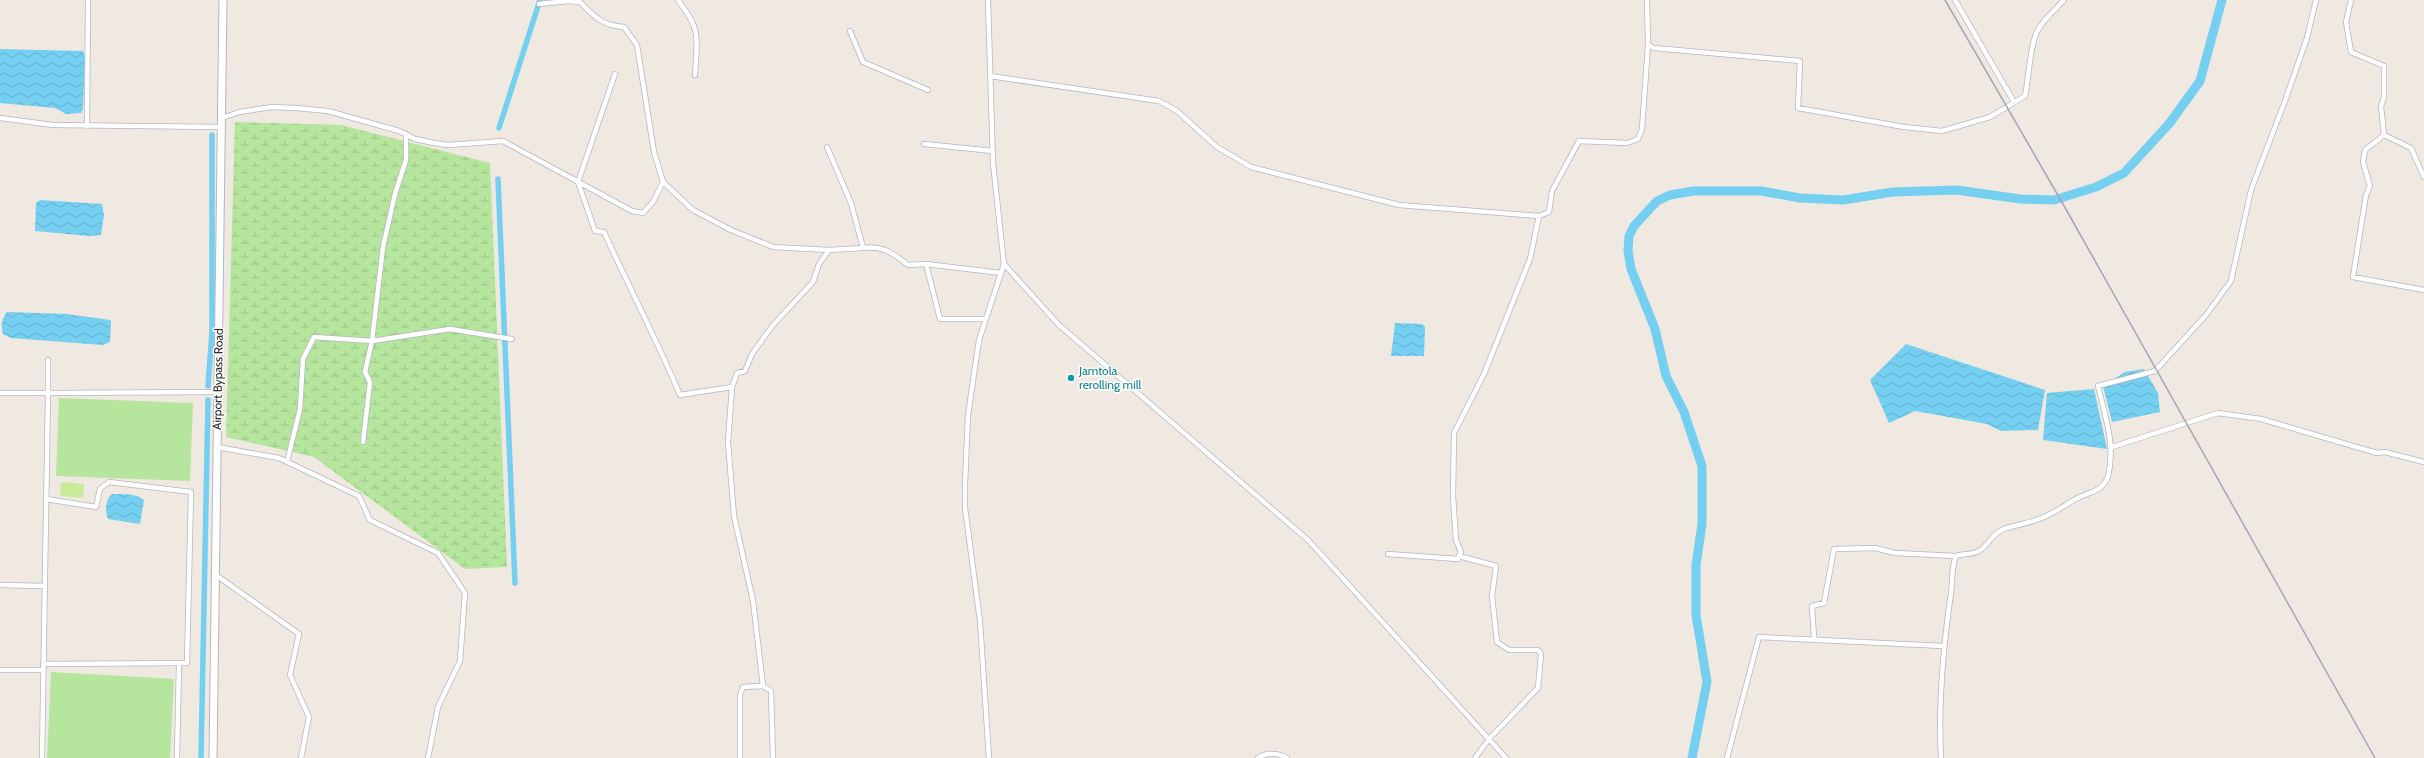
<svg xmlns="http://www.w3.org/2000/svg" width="2424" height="758" font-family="Cabin,sans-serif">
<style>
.wetland{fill:url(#wetland-marsh)}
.park{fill:#b6e59e}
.pitch{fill:#c9ec9a}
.water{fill:url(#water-waves)}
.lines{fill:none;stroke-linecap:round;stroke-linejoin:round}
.canal{stroke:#75cff0;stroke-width:5.5}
.river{stroke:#75cff0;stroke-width:9}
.street-casing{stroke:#b4b7c1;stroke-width:6}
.secondary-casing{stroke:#b4b7c1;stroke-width:9}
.street{stroke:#fff;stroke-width:4.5}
.secondary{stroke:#fff;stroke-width:7}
.rail{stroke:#a3a6b8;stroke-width:1.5}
.culture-dot{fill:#0f9aa8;stroke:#fff;stroke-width:1.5}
.labels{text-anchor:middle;stroke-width:3;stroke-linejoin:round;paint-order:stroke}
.culture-label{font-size:12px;fill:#0d838f;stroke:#fff;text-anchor:start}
.street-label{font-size:12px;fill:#2e2e2e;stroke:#fff}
</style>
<defs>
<pattern id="wetland-marsh" width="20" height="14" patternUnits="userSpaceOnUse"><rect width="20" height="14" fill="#b6e59e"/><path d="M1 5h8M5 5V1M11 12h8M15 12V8" fill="none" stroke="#9dc588"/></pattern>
<pattern id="water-waves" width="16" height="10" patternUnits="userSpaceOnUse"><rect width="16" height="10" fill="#75cff0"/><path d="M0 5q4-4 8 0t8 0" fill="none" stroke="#66b2ce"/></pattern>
</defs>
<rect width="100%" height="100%" fill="#efe9e1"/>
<path class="wetland" d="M235,122L341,125L490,163L507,567L465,569L314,457L226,437Z"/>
<path class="park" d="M59,398L193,403L190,481L56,476Z
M51,672L174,679L170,758H47Z"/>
<path class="pitch" d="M61,482L84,484L83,498L60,496Z"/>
<path class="water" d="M0,49L83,51L85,57L83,109L81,113L66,114L55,108L0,103Z
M40,200L102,204L104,215L101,235L89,236L35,231L36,203Z
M7,312L66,314L111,320L110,342L103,345L11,338L3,334C1,325 1,320 7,312Z
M1395,323L1422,324L1425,327L1424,356H1391Z
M1906,344L2045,390L2038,430L2001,431L1987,424L1915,411L1889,423L1870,380Z
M2144,369L2158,393L2160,412L2112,422L2103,386L2125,372Z
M2094,389L2107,449L2043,440L2047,393Z
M112,494C122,494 136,493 144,500L140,524L108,519C105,511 105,500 112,494Z"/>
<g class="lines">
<path class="canal" d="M499,128L540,0
M498,179L515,583
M208,386L212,332V135
M201,758L208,400"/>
<path class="river" d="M1692,758L1707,682L1696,615V565L1702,524V466L1684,412L1666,376L1655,329L1631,269L1628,251L1629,236L1634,226L1657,201L1670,195L1693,191H1761L1800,198L1843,200L1893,192L1957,190L2020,199L2054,200L2096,187L2124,173L2169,124L2200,81L2222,0"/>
<g class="street-casing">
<path id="street" d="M678,0C702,31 697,38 695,75
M988,0L993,163L1004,264L1059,325L1308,540L1506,758
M1647,0L1648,45L1654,48L1800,61L1798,108L1904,127L1942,131L1990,117L2025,96C2029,77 2030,42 2039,28C2045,18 2056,9 2064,0
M1955,0L2014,102
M2351,0L2346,22L2351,52L2384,66V97L2381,106L2384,135L2365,150L2363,162L2370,186L2366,195L2353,277L2424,290
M850,31L863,62L928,90
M615,74L578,182L595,231L604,232C629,287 657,340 680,395L732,387L728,442L734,516L753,601L763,686L743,687L740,695V758
M990,76L1159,101L1177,111L1217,147L1251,167L1399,205L1539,216L1549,212L1552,191L1579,141L1627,143L1638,139L1642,129L1648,45
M0,118L53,125L221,127
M222,118L239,112L272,107L296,108L328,111L399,131L415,139L434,143L448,145L503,141L632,211L643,213L653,202L663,182L654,152L637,45L624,27C604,26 594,17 580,2L568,1L539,4
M87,126L88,0
M2384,135L2411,148L2424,177
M924,144L993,151
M827,147L851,203L863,248C882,245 893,253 908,265L926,264L940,319H986
M663,182L693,210L731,230L773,247L829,250
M926,264L1001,273
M732,387L737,373L745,371L752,354L773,325L813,282L819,264L829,250L863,248
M0,393H48V360
M363,442L370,382L365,372L372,341L450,329L512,339
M217,447L279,458L359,496L370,520L438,553L465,593L460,661L438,707L428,758
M2112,447L2218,413L2261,419L2377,453L2385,452L2424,462
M287,462L300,409L303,359L314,337L372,341L383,247L395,194L406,160V134
M1388,554L1458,559L1461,552L1456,540L1453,496L1454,433L1484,374L1530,259L1539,216
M1459,556L1496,566L1492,596L1497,642L1509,650H1538L1541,654L1538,688L1489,739L1475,758
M216,575L299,634L290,675L309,717L301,758
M0,585L44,586
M1814,638L1812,606L1824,603L1834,549L1875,548L1895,553L1956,556
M43,664L187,663L191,492L109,482L100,489L96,507L46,499
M0,670H43
M763,686L771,691L773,758
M42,758L48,393L218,392
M177,758L179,663
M989,758L980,621L965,508V484L968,415L979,340L1004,264
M1258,758C1266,752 1279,753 1287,758
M1727,758L1759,637L1943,646
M1941,758C1938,702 1943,648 1951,593C1953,580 1951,568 1956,556C1964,553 1973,555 1979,551C1989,545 1992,533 2004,529C2014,525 2026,524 2036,520C2050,516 2062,507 2074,500C2086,492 2103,493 2108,476C2116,446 2105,416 2098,386L2155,371L2206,315L2231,281L2251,190L2285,101L2307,38L2316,0"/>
</g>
<g class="secondary-casing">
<path id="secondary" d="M213,758L223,0"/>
</g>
<use href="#street" class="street"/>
<use href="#secondary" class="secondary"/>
<path class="rail" d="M1945,0L2063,204L2375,758"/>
</g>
<circle class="culture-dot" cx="1071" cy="378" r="4"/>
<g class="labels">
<g class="culture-label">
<text x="1079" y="375">Jamtola<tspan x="1079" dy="14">rerolling mill</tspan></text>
</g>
<g class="street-label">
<text transform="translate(218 379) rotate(-89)" y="4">Airport Bypass Road</text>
</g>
</g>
</svg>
